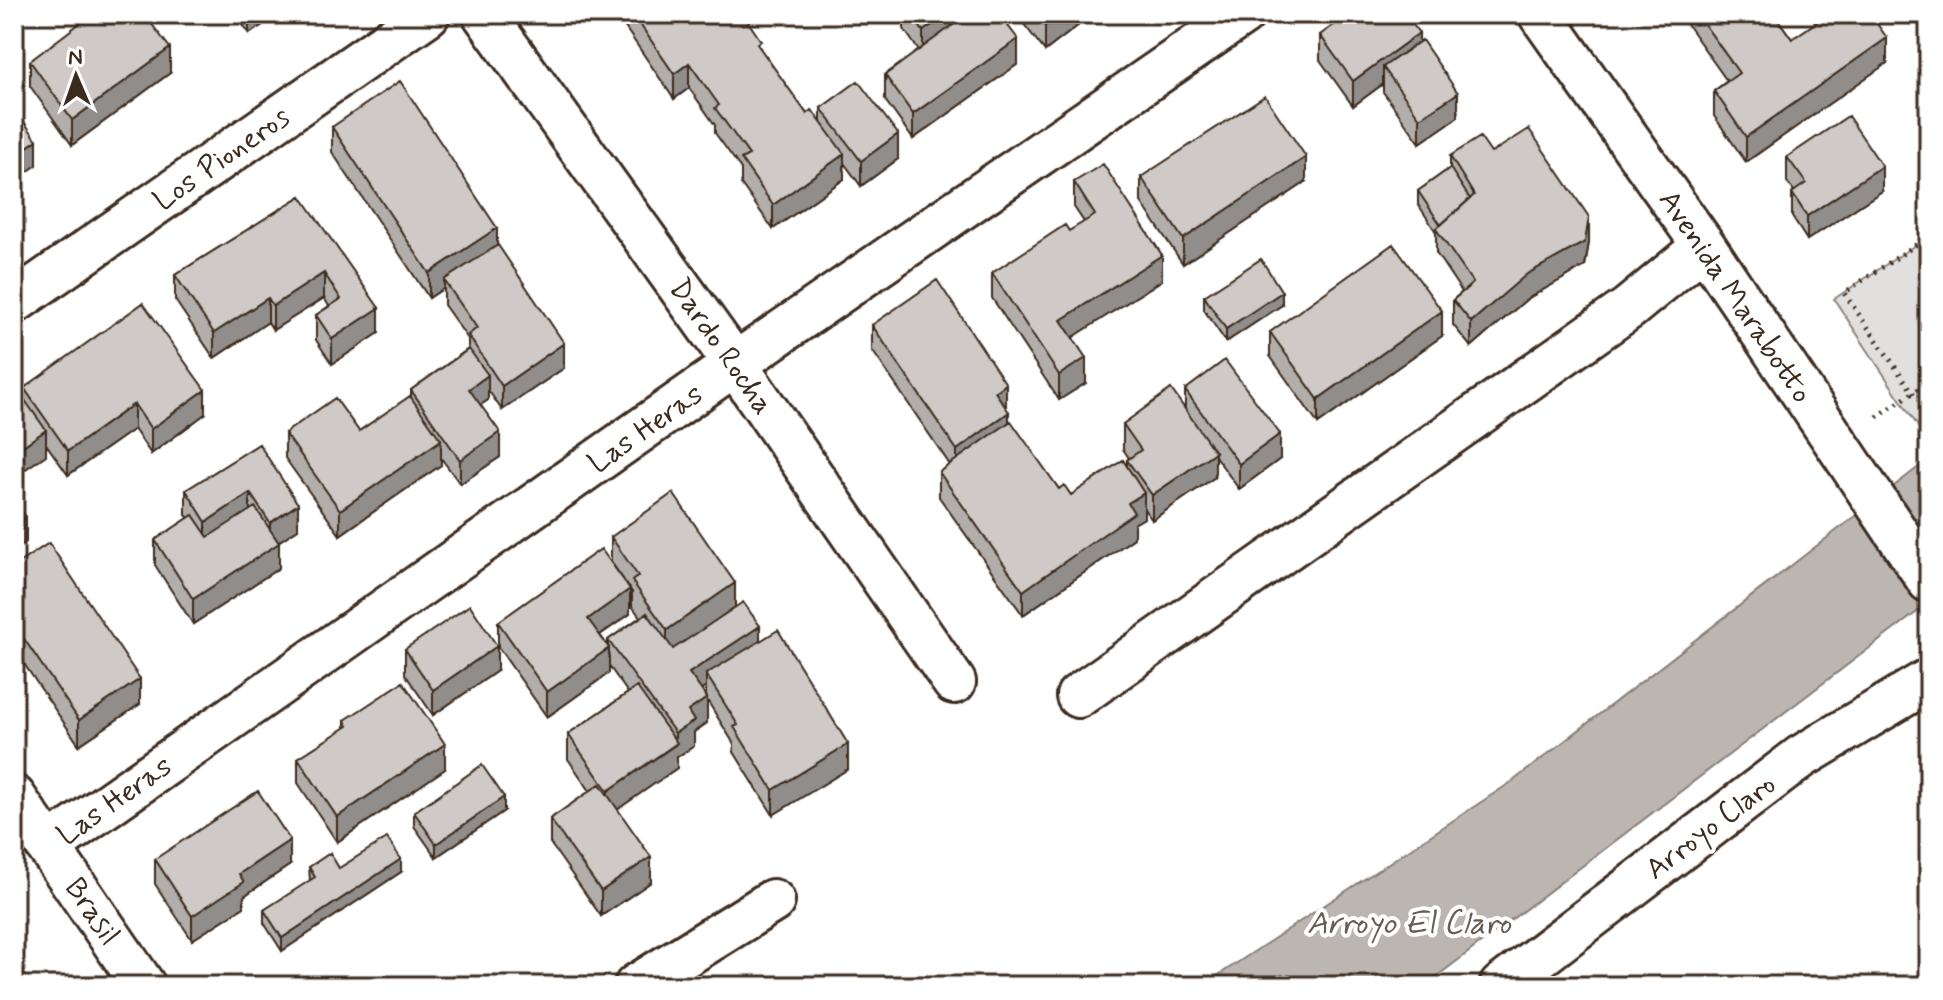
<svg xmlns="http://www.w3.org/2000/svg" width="1943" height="1000" font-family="Mynerve,sans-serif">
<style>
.green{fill:#e2e0de;stroke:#8e857e;stroke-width:2}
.water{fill:#bcb6b3;stroke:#887e77;stroke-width:2}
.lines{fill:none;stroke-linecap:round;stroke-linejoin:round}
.street-casing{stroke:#3b2a1e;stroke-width:48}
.path{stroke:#3b2a1e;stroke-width:5;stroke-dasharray:2 6;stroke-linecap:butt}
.street{stroke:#fff;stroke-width:42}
.wall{fill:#b2aeab;stroke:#3b2a1e;stroke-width:2;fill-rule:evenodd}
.shaded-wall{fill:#918d8b;stroke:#3b2a1e;stroke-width:2}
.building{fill:#cfcac7;stroke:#3b2a1e;stroke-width:2}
.labels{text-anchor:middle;stroke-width:8;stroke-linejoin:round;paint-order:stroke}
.street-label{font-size:30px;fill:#3b2a1e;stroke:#fff}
.water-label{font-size:32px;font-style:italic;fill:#685b52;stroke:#fff}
</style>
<rect width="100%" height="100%" fill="#fff"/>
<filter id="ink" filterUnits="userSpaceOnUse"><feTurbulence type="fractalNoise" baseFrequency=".0125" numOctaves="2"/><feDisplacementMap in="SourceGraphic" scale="16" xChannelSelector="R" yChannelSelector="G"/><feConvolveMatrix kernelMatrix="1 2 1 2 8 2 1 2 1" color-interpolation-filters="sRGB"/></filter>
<g filter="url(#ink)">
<path class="green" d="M1929,236V430L1923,434L1834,299Z"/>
<path class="water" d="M1929,459V603L1424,986H1202L1513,781Z"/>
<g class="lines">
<g class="street-casing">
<path id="street" d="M484,14L735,364L954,682
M1540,14L1704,246L1929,581
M14,302L428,14
M1078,696L1629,308L1704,246
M14,797L144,986
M49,846L735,364L1243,14
M636,986L773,901
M1501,986L1801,757L1929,680"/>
</g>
<path class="path" d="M1929,281L1924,285L1929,291
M1914,394L1844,293L1929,236
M1877,417L1929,382"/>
<use href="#street" class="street"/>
</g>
<path class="wall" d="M236,14H279L249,34Z
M616,14H743L761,50L807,114L821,122V108L898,159L861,186L844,163V179L773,229L741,184V169L715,133V125L689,88L674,99Z
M904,14H999L1018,64L913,139L885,100V75L919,51L904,29Z
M1016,14H1093L1045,51Z
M1686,14H1774L1792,39L1887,63L1746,162L1714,116V91L1727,81L1686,23Z
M1919,14H1929V34L1919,19Z
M1320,35L1419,42L1458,117L1420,143L1383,92V84L1353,106L1320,60Z
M30,61L170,73L72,145L30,86Z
M332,127L497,245L564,368L502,410L488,390V400L480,405L500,457L460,484L441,458V465L340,535L285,458V433L359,431L411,397V390L468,349V339L444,305V288L429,298L332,152Z
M1491,153L1589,242L1585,266L1527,299L1471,347L1453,325V300L1462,292L1436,253V232L1418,204V191L1450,168V156Z
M1787,157L1882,191L1807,240L1792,217V193L1794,191L1787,182Z
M1141,177L1306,182L1183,264L1141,202Z
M1074,182L1162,280L1073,337L1086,383L1059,400L992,298V273L1069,231L1084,222L1074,207Z
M301,196L379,333L332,364L316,340V315L329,306L324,298L273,330L268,322L214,358L175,300V275Z
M1204,296L1282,305L1226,342L1204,310Z
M872,325L1006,409L1009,423L1059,489L1071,495L1127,467V460L1129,458L1123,449V424L1185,409V390L1280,459L1239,489L1215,456V477L1152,520L1144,509V518L1134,524V538L1023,615L939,497V472L950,465L872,350Z
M1270,332L1442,336L1318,424L1270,356Z
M24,388L205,414L151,454L134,429L68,475L46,444V455L24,399Z
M259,444L298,529L278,542L279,568L193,624L155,565V540L189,518L186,515V490Z
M611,537L735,607L848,769L773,815L734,752V744L707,700V723L694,732V746L677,757V768L617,809L651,882L601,916L550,843V819L590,791L568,759V734L628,693L609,666V673L547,717L498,647V622L623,579L611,562ZM630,590L632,592V606L640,617L608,640V646L600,635L630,614ZM706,687V697L701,690Z
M14,566L140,704L79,745L14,649Z
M405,649L497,671L433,715L405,674Z
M345,720L445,769L337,842L298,783V758L345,728Z
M504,811L436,857L414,826V812Z
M155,859L290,865L244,896V907L192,940L155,884Z
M309,867L339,868L401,872L282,951L264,923V910L310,881Z"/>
<path class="shaded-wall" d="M249,14H279L249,34Z
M948,14H978L923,56V31Z
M1061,14H1093L1045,51V26Z
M1419,33V58L1383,67V84L1353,106V81Z
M1887,38V63L1746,162V137Z
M1018,39V64L913,139V114Z
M170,48V73L72,145V120Z
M689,63V88L674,99V74Z
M1458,93V117L1420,143V118Z
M898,134V159L861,186V161Z
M37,140V165L14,181V156Z
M844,154V179L773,229V205Z
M1306,157V182L1183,264V239Z
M1882,166V191L1807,240V216Z
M1589,217V242L1585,266L1527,299L1471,347V322Z
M497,228V253L444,280V288L429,298V273Z
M1162,255V280L1061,345V320Z
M324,273V298L273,330V306Z
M1282,292V305L1226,342V329Z
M268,298V322L214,358V333Z
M379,308V333L332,364V339Z
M1442,311V336L1318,424V399Z
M564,343V368L502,410V386Z
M1086,358V383L1059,400V375Z
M488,375V400L469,413V389Z
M1006,384V409L995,392Z
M205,390V414L151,454V429Z
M134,404V429L68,475V451Z
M1009,412V437L957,475V450Z
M46,430V455L14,477V452Z
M500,432V457L460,484V460Z
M1280,434V459L1239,489V464Z
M441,440V465L340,535V510Z
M1215,452V477L1152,520V495Z
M250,493V518L206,547V522Z
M1144,493V518L1134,524V538L1023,615V591L1128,503Z
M298,504V529L270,547V523Z
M26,517V542L14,551V526Z
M279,543V568L193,624V599Z
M735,583V607L667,655V630Z
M630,589V614L588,643V619Z
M760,626V651L706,674V687L689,698V673Z
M497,646V671L433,715V690Z
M609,648V673L547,717V692Z
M140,679V704L79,745V720Z
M707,698V723L694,732V746L677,757V768L608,816V791L675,745V733L688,711Z
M445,744V769L337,842V817Z
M848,744V769L773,815V790Z
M504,797V811L436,857V844Z
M290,840V865L244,896V907L192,940V916L239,874Z
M651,857V882L601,916V891Z
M401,859V872L282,951V938Z"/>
<path class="building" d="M92,14H144L170,48L72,120L30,61Z
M633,14H743L761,41L757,44L807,114L812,110L844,154L773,205L741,159L749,155L715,108L719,105L689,63L674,74Z
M911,14H948L923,31Z
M968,14H999L1018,39L913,114L885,75Z
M1035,14H1061L1045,26Z
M1349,14H1405L1419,33L1353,81L1320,35Z
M1697,14H1774L1792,39L1828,14H1870L1887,38L1746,137L1714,91L1739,73Z
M1422,40L1458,93L1420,118L1383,67Z
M400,81L497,228L429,273L332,127Z
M858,81L898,134L861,161L821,108Z
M1265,96L1306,157L1183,239L1141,177Z
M14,108L37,140L14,156Z
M1848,116L1882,166L1807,216L1792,193L1806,183L1787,157Z
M1529,129L1589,217L1585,242L1527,274L1471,322L1453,300L1473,283L1436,229L1474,195L1450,156L1480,137L1491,153Z
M1103,164L1162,255L1061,320L1086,358L1059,375L992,273L1065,225L1069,231L1095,215L1074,182Z
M1450,168L1470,199L1441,225L1418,191Z
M301,196L379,308L332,339L316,315L341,299L324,273L273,306L268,298L214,333L175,275Z
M1393,244L1442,311L1318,399L1270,332Z
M498,245L564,343L502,386L468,335L477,328L444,280Z
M1261,259L1282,292L1226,329L1204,296Z
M937,280L1006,384L995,392L1009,412L957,450L872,325Z
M143,303L205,390L151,429L134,404L68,451L24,388Z
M469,349L488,375L469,389L500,432L460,460L411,390Z
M1225,360L1280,434L1239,464L1185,390Z
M14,385L46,430L14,452Z
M1171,389L1215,452L1152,495L1127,460L1141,450L1123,424Z
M410,396L441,440L340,510L285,433L335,398L359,431Z
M1011,421L1059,489L1064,485L1071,495L1123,460L1144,493L1128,503L1134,513L1023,591L939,472Z
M259,444L298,504L270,523L250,493L206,522L186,490Z
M673,493L735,583L667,630L632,581L638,576L611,537Z
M14,501L26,517L14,526Z
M255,507L279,543L193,599L155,540L193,515L208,537Z
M49,543L140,679L79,720L14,624V566Z
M601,549L630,589L588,619L609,648L547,692L498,622Z
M743,602L760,626L689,673L707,698L688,711L694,721L675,733L608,640L647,613L673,649Z
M470,605L497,646L433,690L405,649Z
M778,630L848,744L773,790L734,727L738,725L706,674Z
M403,682L445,744L337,817L298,758L348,726L345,720Z
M637,687L677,743L608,791L568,734Z
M482,765L504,797L436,844L414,812Z
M600,784L651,857L601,891L550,819Z
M258,791L290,840L239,874L244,882L192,916L155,859Z
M387,838L401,859L282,938L264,910L315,877L309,867L330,853L339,868Z"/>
</g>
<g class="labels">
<g class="street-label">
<text transform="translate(221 158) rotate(-35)" y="10">Los Pioneros</text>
<text transform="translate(1736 296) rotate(56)" y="10">Avenida Marabotto</text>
<text transform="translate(722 346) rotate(55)" y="10">Dardo Rocha</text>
<text transform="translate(645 428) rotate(-35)" y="10">Las Heras</text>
<text transform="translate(114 800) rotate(-35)" y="10">Las Heras</text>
<text transform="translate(1710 826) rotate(-37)" y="10">Arroyo Claro</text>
<text transform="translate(93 911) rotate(56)" y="10">Brasil</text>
</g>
<g class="water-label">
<text x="1409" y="933">Arroyo El Claro</text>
</g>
</g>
<rect width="1943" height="1000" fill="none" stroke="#fff" stroke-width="48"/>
<rect x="24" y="24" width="1895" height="952" fill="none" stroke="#3b2a1e" stroke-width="3" filter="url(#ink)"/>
<g transform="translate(76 76) rotate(358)" stroke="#ffffff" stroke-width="6" paint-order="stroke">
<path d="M0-6L14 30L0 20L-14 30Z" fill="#3b2a1e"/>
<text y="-12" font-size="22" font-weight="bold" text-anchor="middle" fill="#3b2a1e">N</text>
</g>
</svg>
